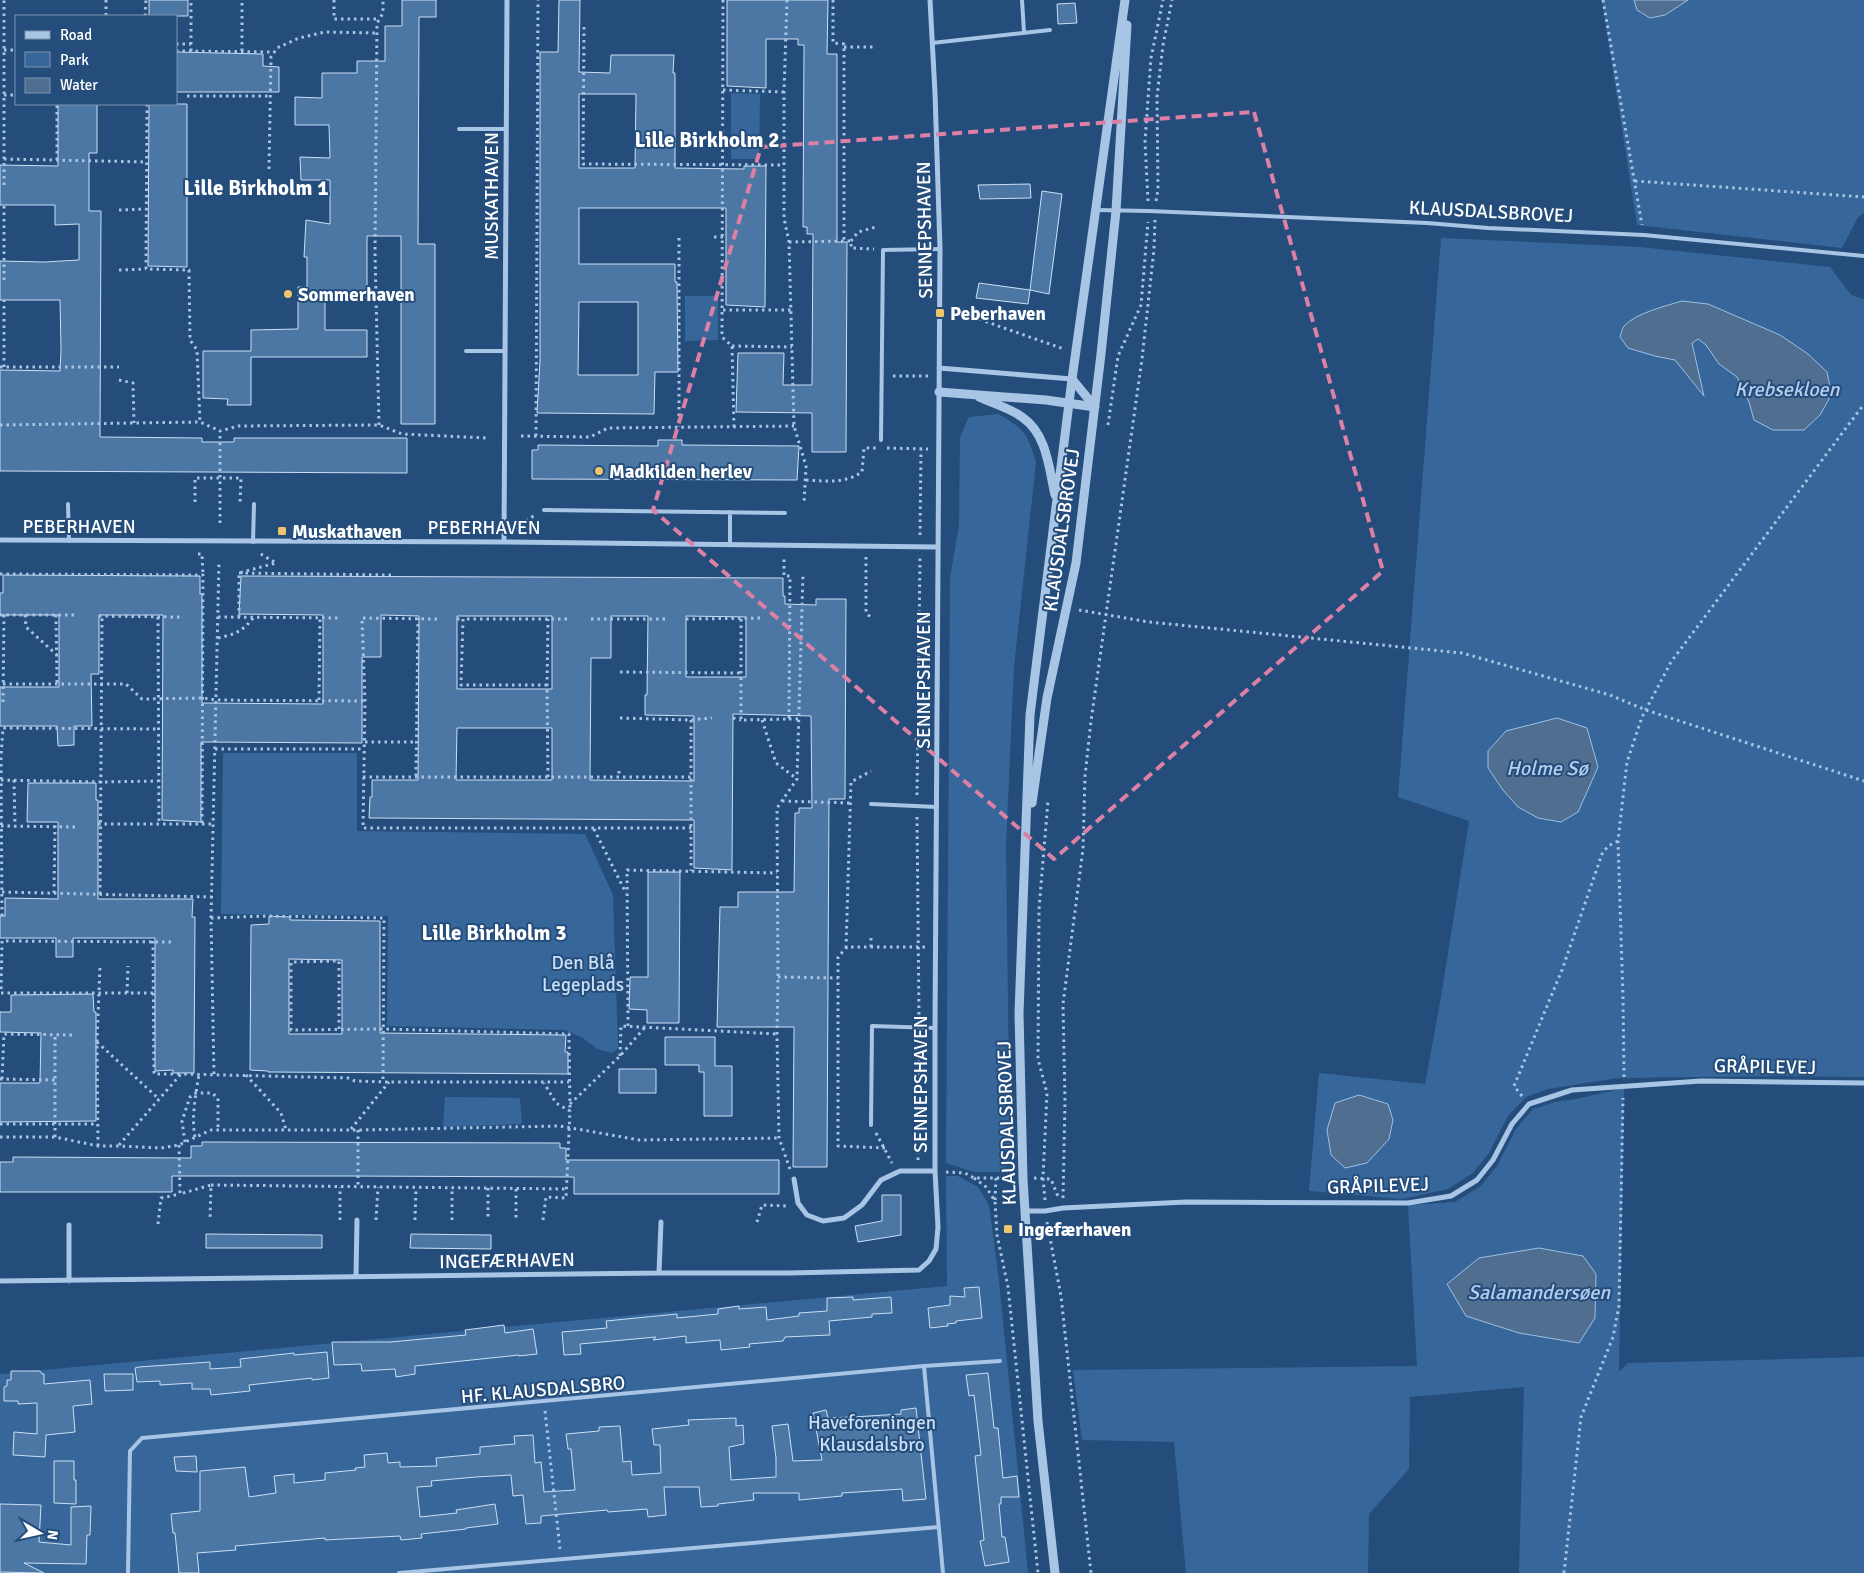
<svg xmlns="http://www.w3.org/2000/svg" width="1864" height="1573" font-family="Signika,sans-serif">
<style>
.green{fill:#37679a}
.water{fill:#506e90;stroke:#9cc0e6}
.building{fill:#4c77a5;stroke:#cbdff4;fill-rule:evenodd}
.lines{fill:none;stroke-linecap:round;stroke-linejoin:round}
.path{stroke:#a8c5e5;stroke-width:3;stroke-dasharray:2.5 4;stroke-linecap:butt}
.service{stroke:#a8c5e5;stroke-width:4}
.minor{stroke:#a8c5e5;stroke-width:5}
.tertiary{stroke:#a8c5e5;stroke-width:9}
.marked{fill:none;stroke:#dd80a5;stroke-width:4;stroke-dasharray:10 6;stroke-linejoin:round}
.poi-dot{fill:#efc56b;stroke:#244d7c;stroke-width:2}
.labels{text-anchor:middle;stroke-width:4;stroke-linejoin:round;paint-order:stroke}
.street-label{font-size:19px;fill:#fff;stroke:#244d7c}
.poi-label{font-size:19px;font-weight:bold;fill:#fff;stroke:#244d7c;text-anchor:start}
.park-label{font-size:19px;fill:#cbdff4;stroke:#244d7c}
.water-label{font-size:20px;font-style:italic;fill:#b3cfed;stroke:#244d7c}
.quarter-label{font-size:21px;font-weight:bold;fill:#fff;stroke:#244d7c}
</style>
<rect width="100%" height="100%" fill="#244d7c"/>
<path class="green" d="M1602,0H1864V213L1858,217L1842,248L1637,225Z
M731,93L760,94L759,159H731Z
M1441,238L1640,247L1830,267L1851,295L1864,299V1077L1783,1076L1618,1078L1548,1089L1526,1097L1508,1116L1489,1153L1473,1173L1448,1189L1402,1199L1309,1191L1319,1073L1425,1084L1441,997L1469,821L1398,797Z
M718,296V340L685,341V296Z
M998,414C1025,429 1027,434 1036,462L1014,667L1006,845L1010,1163L1002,1172H974L946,1163L950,578L959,525L960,437L969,417Z
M223,753H357V831L585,834L613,895L618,1048L613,1053L597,1049L583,1038L565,1030L387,1026L388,916L221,914Z
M1624,1088L1619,1372L1628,1363L1864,1357V1573H1519L1524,1387L1410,1397L1409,1469L1369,1514L1368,1573H1186L1174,1442L1082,1440L1073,1370L1417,1366L1408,1205L1455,1202L1481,1186L1497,1166L1516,1129L1533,1109L1555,1102L1577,1099Z
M445,1097L520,1098L522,1124L443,1127Z
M946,1176H958L978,1187L989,1205L999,1281L1028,1573H0V1374L947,1286Z"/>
<path class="water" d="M1634,0H1688L1665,15L1650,18L1637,10Z
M1682,301L1708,304L1780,335L1808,354L1827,372L1830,387L1829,399L1820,415L1804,430H1773L1754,420L1749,402L1737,377L1719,364L1706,345L1698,339L1692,343L1704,396L1675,360L1655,356L1628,348L1620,337C1621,334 1622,329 1624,326C1636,313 1666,306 1682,301Z
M1557,718L1587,728L1598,767L1578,812L1561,822L1538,818L1518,807L1503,790L1488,768V751L1506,731Z
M1359,1095L1388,1104L1393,1120L1389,1139L1367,1163L1345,1168L1331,1155L1327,1130L1335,1103Z
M1539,1248L1583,1256L1596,1274L1595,1318L1579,1343L1519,1333L1466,1316L1447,1284L1479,1258Z"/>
<path class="building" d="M149,0H188V16H149Z
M402,0H436V17H419L418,244H435V424H401V236H367V298H325V330H367V357H251V405H227L228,399L203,398V351H251V330L298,329V287H307V257H304L306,220L330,224V180H301L300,157L330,158L329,125H295V97L322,98V73H357V61H385V26H402Z
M559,0H580L579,72L610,73L611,55H674L673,73H675V168L744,169V166H766L765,307L726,305V208H579V264H675V282H677L678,372H655L654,414L537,413L540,361V52H558ZM579,94H636L635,168H579ZM579,302H638V375H578Z
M727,0H828L827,54H837V242H847L846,452H812V413L736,412L738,353H784L783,385H812L813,234H807V227H803L804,45H798V39H766V88L727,86Z
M1075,3L1077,23L1058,24L1057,4Z
M176,52L263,54V66L279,67V92H176Z
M58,104H97V153H89V211H101L100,437L202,438V442H234V438H407V473L0,471V370L60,371L61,350L60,300H0V261L44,262L79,260V224L55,225V205H0V165L58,166Z
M149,104H187V267L148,266Z
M1030,184L1031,198L980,199L978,185Z
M1042,191L1062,194L1049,294L1030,290Z
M979,283L1030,290L1028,304L976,298Z
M658,440H682V445L799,446L797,480L532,479V450H538V445L658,446Z
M3,575L200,576V594H202V703L323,704V615L239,614L241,576L783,578V596H785V604L816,605V599H846L845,799H829L827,1167H793L794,1027H717L720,907H738V892H794L795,813H799V808H812L811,716L733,714L732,870L694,868V820L369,818L370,797H372V780H418L419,616L381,615V657H362V743L201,742V822L162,820L163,615H99V674H91L92,726H74V745L58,746L57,726H0V687H59V615H0V593H3ZM457,616H552V689H457ZM611,616H648L647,695H645V715L694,716V781L590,780L591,658H611ZM686,616L746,617V677H686ZM457,728H552V780H456Z
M28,783H96V800H98V899H193L192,917H195L194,1073H173V1070L155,1071V938H73V957H56V938H0V916H5V898L58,899V822H27Z
M648,872H680L679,1023H647V1010L629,1009L630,977H648Z
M269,916L290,917V920L380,921V1033L566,1035L565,1052H568V1074L268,1072V1071L250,1070L251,925L269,924ZM289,959L342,960V1034H289Z
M93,994L94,1012H96V1121L0,1122V1083H40L41,1033L0,1032V1012H11V995Z
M665,1037H715V1066H732V1116H704V1072H699V1065H665Z
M619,1069H656V1093H619Z
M202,1142L560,1143V1148H566V1160H779V1194H574V1177L346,1176H172V1192H0V1162H13V1157L191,1158V1146H202Z
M882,1195H901V1235L858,1242L855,1226L882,1221Z
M206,1234L322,1235V1248H206Z
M411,1234L491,1235V1249L410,1248Z
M979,1287L982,1318L956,1321V1323L947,1324L948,1326L930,1328L928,1308L950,1305V1296L965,1297L964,1288Z
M853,1297V1300L891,1297L892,1313L872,1314V1317L829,1321L830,1335L785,1337L783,1341L749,1344L750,1347L721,1350L720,1340L686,1343V1336L653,1340L656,1337L580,1344L581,1354L564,1355L562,1332L607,1328L606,1321L677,1314V1318L718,1314V1309L739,1306V1309L766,1307L767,1320L799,1316V1313L827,1311V1298Z
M504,1325L505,1333L533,1329L537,1354L519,1356V1355L415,1366V1374L396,1377L395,1369L362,1371L361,1364L334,1365L332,1342H390L466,1335L465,1330Z
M327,1352L329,1378L312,1380V1378L249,1385L250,1391L211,1395L210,1389H192V1383L160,1385V1381L137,1382L135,1368L139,1367L210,1362V1369L241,1367L240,1359L294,1353V1355Z
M11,1371H40L42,1374H44V1384L90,1380L92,1404L73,1406L75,1432L46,1435L45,1457L13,1455L14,1432L37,1434V1403L18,1404V1401H4V1387L7,1386V1380H11Z
M988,1373L994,1428H998L1003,1478L1017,1476L1019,1497H1001V1504H999L1002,1537H1005L1009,1562L985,1566L980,1541L984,1540L975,1456L981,1455L974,1395L969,1396L966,1375Z
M104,1374H133V1390L105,1391Z
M916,1408L926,1499L903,1501L902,1489L842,1493V1496L799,1500V1493H753L754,1500L718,1504V1506L701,1507L699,1487H664L666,1515L648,1517L647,1509L608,1512L607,1510L541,1516V1523L526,1524L523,1495L513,1496L511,1475L476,1477L431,1481L432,1486L417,1487L420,1517L457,1513L456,1510L495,1504L498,1524L466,1528V1529L421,1534L422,1538L401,1540L400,1536L325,1540V1538L235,1546L236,1550L197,1553L199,1573H179L175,1533H173L171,1514L200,1511V1471L245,1467L249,1497L276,1493L274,1476L294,1474V1483L325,1480V1473L356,1470L355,1468L365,1467L364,1455L387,1453L388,1463L400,1462V1467L437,1466L436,1458L480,1454V1447L515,1444L514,1436L533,1435L535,1463L541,1462L544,1492L575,1490L571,1449H568L566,1434L599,1431V1427L620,1426L623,1462L631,1461L632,1475L661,1473L660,1445H654L652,1429L689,1425L688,1420L736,1418V1426L743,1425L744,1444L729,1447L731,1480L776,1477V1458L772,1426L788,1424L793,1461L822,1460L813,1413L826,1410L828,1418L853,1417L901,1414V1410Z
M196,1456L197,1472L176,1471L174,1457Z
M54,1461H74V1480H76V1504L54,1503Z
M0,1504L41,1505L39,1542L71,1545V1507L91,1506L90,1535H87L86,1564L24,1563L44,1573L0,1572Z"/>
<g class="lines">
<path class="path" d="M106,0V16
M334,0V19H379
M723,0L722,337L732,346L734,427
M787,0L784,92V218L789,242L794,426L806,466L804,504
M833,0V43L844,44V241
M1603,0L1642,225
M145,16L146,0
M584,27L583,164L784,165
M176,44H191
M844,47H873
M4,50H16
M176,51L274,52
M191,51V0
M242,51V0
M723,90L784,92
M4,95H16
M187,96H270
M147,104L146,269L189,270L190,340L197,350L200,422
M4,159L147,162
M57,160V104
M269,169L271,57L277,48L299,38L325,32L377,33
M1635,181L1864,197
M4,185V0
M1148,201L1145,141L1151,58L1163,0
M1156,201L1158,190L1157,97L1163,45L1172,0
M119,210L146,209
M714,237H723
M679,238V427
M851,241L858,232L876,227
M789,242L851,241V248L874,249
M119,270L146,269
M4,280V205
M950,307L960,308L984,321L1064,349
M723,310H791
M732,346L792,347
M0,367H119
M4,367V300
M893,376H929
M119,380L133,383L134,423
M0,425L200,422L220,431L238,426L379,425L402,434L487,438
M379,425L375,253L377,23L383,13V0
M1108,425L1118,356L1141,305L1148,222
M521,436L590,437L608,428L794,426
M536,436L538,0
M887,448L928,449
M806,480C826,481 844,484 862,472L864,448H876
M195,502V478H241L240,504
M220,523V431
M515,528L535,515
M920,535L921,449
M198,554H202L203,575
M866,557V612L870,617
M239,573L391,575
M0,574L203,575L202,824
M1079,610L1149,622L1462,653L1610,695L1646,710L1864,781
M0,615H77
M25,615L26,627L57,655
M56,615L57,683
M99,616L180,617
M158,617L159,824
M218,617L341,618
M239,617V573L276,563L259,553
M437,619L362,618L365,701L363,828H692
M457,619H463
M591,619H665
M686,619L764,618
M741,619V720L789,719L790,576H784V556
M218,638C235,634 242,632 253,618
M620,672L741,673
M3,684H126L142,699L203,698L216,700L365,701
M547,685H461L463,619H570
M319,700L320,617
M3,702L4,615
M620,718L691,720L712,718
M733,718L741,720
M789,719H799
M691,720V871
M762,720L776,763L797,779
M365,742H416
M215,749H364
M619,771V777
M416,776L418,618
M363,777H692
M548,777L547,685L548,619
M1,780L101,782L158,781
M14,780L15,826
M917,795L920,557
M782,801L850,803
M917,817L919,1018
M98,824H214
M1,826L77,827
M594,829L626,893
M2,892L212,897
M54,893L55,825
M100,894L102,616
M2,916L1,757L3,728L159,729
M211,918L267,916L384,918L383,1081
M153,941L154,1074H180
M871,947V935
M846,948L851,782L871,771
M778,977L838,978
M127,993L128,966
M153,993H1L2,941L171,942
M628,1026L627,870L777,873
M339,1029V961L291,962V1030L384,1029L569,1034L570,1111
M97,1042L159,1099
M620,1056L621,1026L777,1034
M214,1074L211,918L219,561
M246,1075L281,1113L286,1130
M1624,1077L1623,998L1618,841L1627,762L1642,717L1671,662L1864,404
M0,1079L55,1080
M2,1079L4,1034L73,1035
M1522,1096L1514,1086L1562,970L1602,854L1608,846L1618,841
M570,1104L620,1056L646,1026
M0,1124H97
M351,1129L389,1082
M358,1130V1187
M876,1133L892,1163
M0,1137H55L98,1146H119L161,1148L179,1145L211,1130H358L560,1126L639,1140L779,1138
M55,1137V1035
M195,1137C191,1117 196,1094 199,1074
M185,1142L182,1121L190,1097L196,1093H212L218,1098V1130
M119,1145L181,1074L348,1078L355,1081L389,1082H569
M179,1145L180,1194L211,1185L210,1220
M98,1146L97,1041L100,966
M885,1148L838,1146V957L847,947H926
M918,1160L919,1037
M790,1169L779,1138L777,1034L778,977L777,808L797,779L803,573
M946,1172L965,1173L974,1178H1010
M974,1178L986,1187L995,1201L997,1235L1008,1287L1038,1573
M1034,1178L1051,1179L1059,1199
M211,1185L567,1189
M488,1188V1220
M516,1189V1220
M1063,1198L1065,1102L1063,1004L1083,849L1085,776L1091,721L1142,359L1154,249L1155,220
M995,1200L996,1177
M1045,1200L1043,1178L1047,1093L1038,1059L1039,909L1048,801
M340,1220V1187
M376,1220L378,1187
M415,1220L416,1188
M452,1220V1188
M543,1220L546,1197L566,1198L570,1111L556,1103L544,1083
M757,1222L762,1205L788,1206
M1047,1222L1061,1296L1091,1573
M158,1224L161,1198L180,1194
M545,1411L560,1549
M1564,1573L1581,1417L1613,1337L1619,1306L1623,1098"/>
<path class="service" d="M1022,0L1024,32
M932,43L1050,30
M459,129H506
M1096,210L1149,211L1427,223L1488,228L1644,235L1864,256
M466,351H505
M881,440L883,250L940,249
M68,504L69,541
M544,510L785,513
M253,542L254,504
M730,544V512
M871,804L937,807
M871,1125L872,1026L935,1028
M924,1366L1000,1361
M128,1573L130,1451L142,1438L924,1366L943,1573
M399,1573L939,1527"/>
<path class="minor" d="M939,368L1072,379
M0,540L504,542L938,547
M504,542L507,0
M794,1179L798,1203L807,1215L823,1221L844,1218L862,1205L881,1180L900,1171H935
M1025,1211H1045L1063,1208L1186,1202L1408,1203L1451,1196L1477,1180L1493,1160L1512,1124L1529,1104L1572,1090L1701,1081L1864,1083
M659,1273L661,1222
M356,1277L357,1220
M0,1281L659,1273H789L919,1270L929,1261L936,1249L938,1227L935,1171V1028L940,249L935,93L930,0
M69,1281V1225"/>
<path class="tertiary" d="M1072,379L1095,407
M939,392L1046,400L1095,407
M979,397C992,403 1010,408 1022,417C1047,434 1049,468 1055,495
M1032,803L1047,698L1076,563L1101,354L1116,211L1127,25
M1055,1573L1038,1421L1023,1179L1019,1013L1030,715L1072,379L1125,0"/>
</g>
<path class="marked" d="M1254,112L1383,571L1054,859L653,510L761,147Z"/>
<g class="poi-dot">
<circle cx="288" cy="294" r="5"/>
<rect x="935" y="308" width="10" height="10" rx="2.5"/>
<circle cx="599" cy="471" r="5"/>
<rect x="277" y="526" width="10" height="10" rx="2.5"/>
<rect x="1003" y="1224" width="10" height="10" rx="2.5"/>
</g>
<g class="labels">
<g class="street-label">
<text transform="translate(491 196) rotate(-90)" y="7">MUSKATHAVEN</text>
<text transform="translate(1491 211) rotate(3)" y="7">KLAUSDALSBROVEJ</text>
<text transform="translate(924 230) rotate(-91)" y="7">SENNEPSHAVEN</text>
<text x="79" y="533">PEBERHAVEN</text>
<text x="484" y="534">PEBERHAVEN</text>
<text transform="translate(1061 530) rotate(-82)" y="7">KLAUSDALSBROVEJ</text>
<text transform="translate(923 680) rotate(-90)" y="7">SENNEPSHAVEN</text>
<text transform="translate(1765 1066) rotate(1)" y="7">GRÅPILEVEJ</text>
<text transform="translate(920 1084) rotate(-90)" y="7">SENNEPSHAVEN</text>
<text transform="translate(1006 1123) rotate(-92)" y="7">KLAUSDALSBROVEJ</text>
<text transform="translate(1378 1185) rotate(-2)" y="7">GRÅPILEVEJ</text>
<text transform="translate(507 1260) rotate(-1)" y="7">INGEFÆRHAVEN</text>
<text transform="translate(543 1389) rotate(-5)" y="7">HF. KLAUSDALSBRO</text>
</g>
<g class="poi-label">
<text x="298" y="301">Sommerhaven</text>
<text x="950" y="320">Peberhaven</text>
<text x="609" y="478">Madkilden herlev</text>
<text x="292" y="538">Muskathaven</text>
<text x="1018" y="1236">Ingefærhaven</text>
</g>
<g class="park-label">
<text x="583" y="969">Den Blå<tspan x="583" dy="22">Legeplads</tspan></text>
<text x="872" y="1429">Haveforeningen<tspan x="872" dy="22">Klausdalsbro</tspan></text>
</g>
<g class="water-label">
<text x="1787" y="396">Krebsekloen</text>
<text x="1547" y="775">Holme Sø</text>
<text x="1539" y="1299">Salamandersøen</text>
</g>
<g class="quarter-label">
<text x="707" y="147">Lille Birkholm 2</text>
<text x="256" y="195">Lille Birkholm 1</text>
<text x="494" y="940">Lille Birkholm 3</text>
</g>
</g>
<rect x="15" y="15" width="162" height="90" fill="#244d7c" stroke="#7c94b0"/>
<rect x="25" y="31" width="25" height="8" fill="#a8c5e5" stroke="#7c94b0"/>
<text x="60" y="40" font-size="15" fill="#ffffff">Road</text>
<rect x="25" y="52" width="25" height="15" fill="#37679a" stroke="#7c94b0"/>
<text x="60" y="65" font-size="15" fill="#ffffff">Park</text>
<rect x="25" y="78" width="25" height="15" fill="#506e90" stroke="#7c94b0"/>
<text x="60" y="90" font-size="15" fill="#ffffff">Water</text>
<g transform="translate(40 1533) rotate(99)" stroke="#244d7c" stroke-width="4" paint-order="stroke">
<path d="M0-4L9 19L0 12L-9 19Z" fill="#ffffff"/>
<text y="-8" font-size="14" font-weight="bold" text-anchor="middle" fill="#ffffff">N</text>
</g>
</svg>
